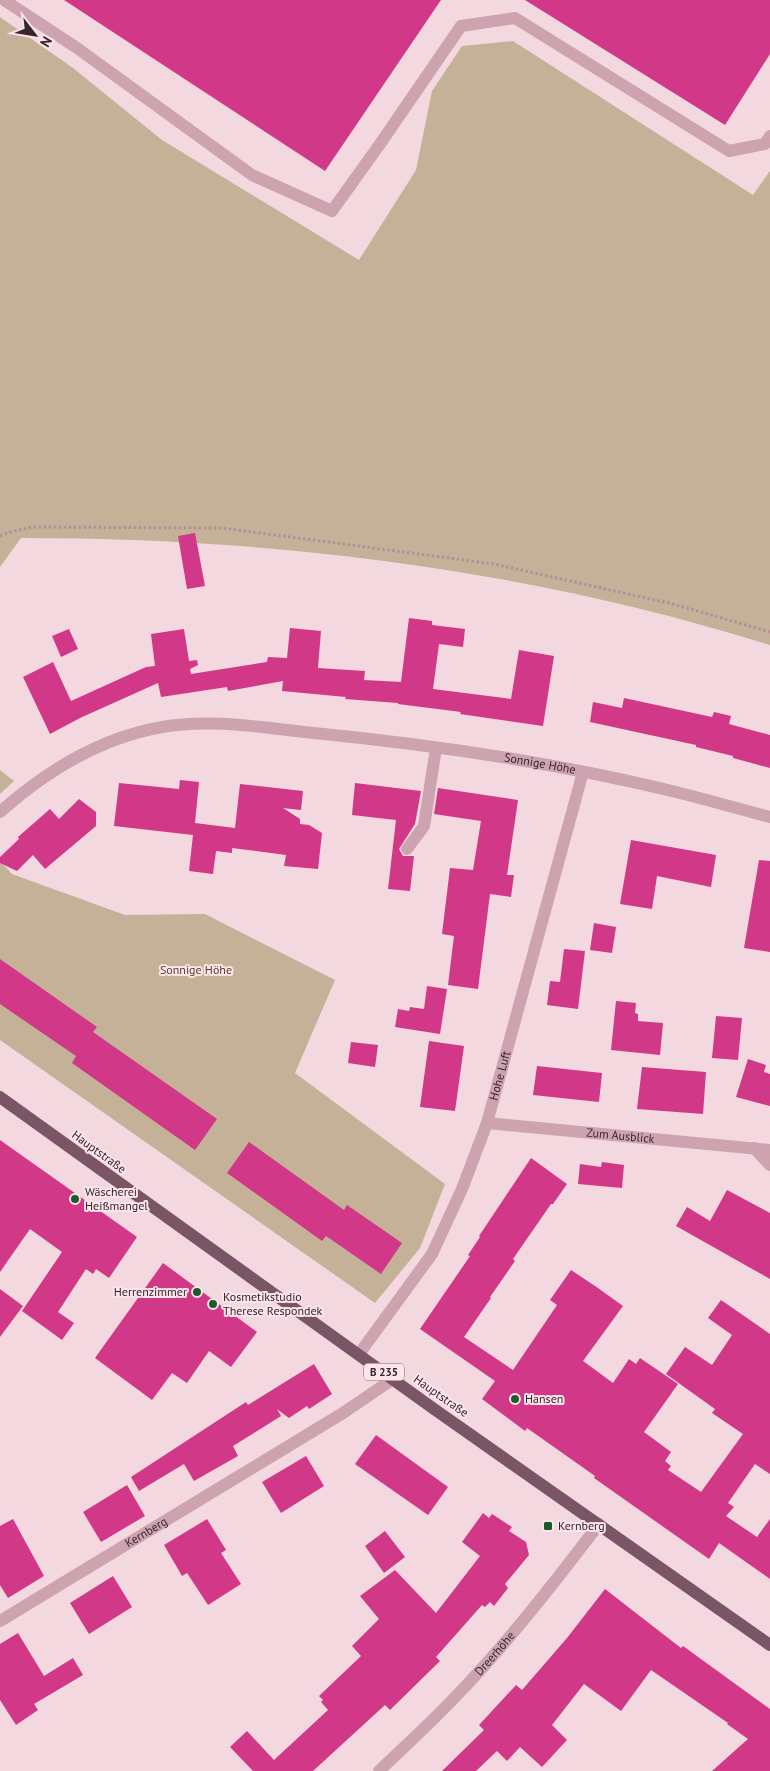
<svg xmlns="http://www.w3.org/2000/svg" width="770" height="1771" font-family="'PT Sans',sans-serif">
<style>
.green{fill:#c4b197}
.building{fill:#d13888}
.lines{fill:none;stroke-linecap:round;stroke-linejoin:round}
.path{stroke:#b88d9b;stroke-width:3;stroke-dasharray:2.5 2.5;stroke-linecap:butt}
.service{stroke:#cda3b0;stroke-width:12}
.minor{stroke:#cda3b0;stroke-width:12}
.primary{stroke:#7a5565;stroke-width:12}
.poi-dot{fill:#185c2c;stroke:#fbe5ea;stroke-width:2}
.labels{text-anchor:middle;stroke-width:4;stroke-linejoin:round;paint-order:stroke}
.shield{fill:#fbe5ea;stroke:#725f66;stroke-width:1}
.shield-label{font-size:11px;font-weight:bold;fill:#37262d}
.street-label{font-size:12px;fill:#37262d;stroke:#fbe5ea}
.park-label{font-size:12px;fill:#574427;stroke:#fbe5ea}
.poi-label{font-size:12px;fill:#37262d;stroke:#fbe5ea;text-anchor:start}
</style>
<rect width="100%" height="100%" fill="#f4d8df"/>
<path class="green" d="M0,17L73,68L162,140L359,260L416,170L432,91L462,46L513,41L753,195L770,171V645C528,569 274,538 21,538L0,567Z
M0,770L14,781L0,794Z
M0,861L12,874L125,915L205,914L335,980L295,1073L445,1184L420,1248L375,1303L0,1040Z"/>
<path class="building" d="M64,0H441L325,171Z
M525,0H770V54L725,125Z
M195,533L205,586L187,589L178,536Z
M409,618L432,621V625L465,629L463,647L439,644L433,689L511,699L519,650L554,656L543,726L460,714L461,712L398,704V703L345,699L346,697L282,691L283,681L228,691L227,687L161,697L158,683L80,718L50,734L23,677L53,662L71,701L146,667L155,666L151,634L184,629L189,661L197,660L198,665L190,669L191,674L267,662L268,657L287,658L290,628L321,631L318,668L365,671L364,680L401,682Z
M69,629L78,649L61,657L52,636Z
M624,698L712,717L714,712L731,716L729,724L770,735V768L733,758V756L696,747V745L590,722L593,702L622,708Z
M180,780L199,782L195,823L235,828L240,784L303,791L301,810L283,808L300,819V824L309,825L322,833L318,869L284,866L286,855L232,848V853L216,851L213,874L189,871L193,835L114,826L119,783L179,789Z
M355,783L421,791L415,824L399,849L403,856H414L410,891L388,889L396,820L352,815Z
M438,788L518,800L507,875H514L511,897L490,894L478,989L448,985L454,936L442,934L450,868L473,870L481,821L434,814Z
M79,799L96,812V826L45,869L33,855L17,871L0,863V857L19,839L18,837L50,809L59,819Z
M631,840L716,855L711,887L657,876L652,909L620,904Z
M759,860L770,861V952L744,948Z
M594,923L616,927L612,953L590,950Z
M564,949L585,951L578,1009L547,1005L550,981L560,982Z
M0,959L97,1027L93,1032L217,1119L195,1150L72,1063L76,1056L0,1004Z
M427,986L447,989L440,1034L395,1027L398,1009L409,1011L410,1007L424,1009Z
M616,1001L636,1003L635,1013L638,1014V1021L663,1023L660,1055L611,1050Z
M716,1016L742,1018L738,1060L712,1058Z
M429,1041L464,1046L455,1111L420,1107Z
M351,1042L378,1045L375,1067L348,1063Z
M748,1059L766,1065L764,1072L770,1074V1106L736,1097Z
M537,1066L602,1073L599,1102L533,1095Z
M642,1067L706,1072L703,1114L637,1109Z
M0,1140L137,1237L109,1278L96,1269L93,1274L86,1269L58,1312L74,1323L62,1340L22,1311L62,1252L30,1229L0,1272Z
M249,1142L344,1210L347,1205L402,1243L381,1274L326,1236L322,1241L227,1173Z
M531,1158L567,1184L553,1204H551L513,1259L515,1261L490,1297L491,1298L464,1337L513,1370L557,1305L550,1300L571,1270L598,1288L623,1306L583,1361L613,1383L629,1359L636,1364L640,1358L678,1384L644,1432L671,1452L665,1461L671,1466L668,1470L701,1492L743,1434L712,1413L715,1409L666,1374L685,1347L712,1365L732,1335L708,1318L721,1300L770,1334V1474L755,1464L728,1503L734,1507L726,1516L757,1537L770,1519V1579L719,1543L709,1559L594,1478L595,1476L527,1428L525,1431L482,1399L495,1381L420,1329L470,1256L468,1255L480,1237L479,1236Z
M602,1162L624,1165L622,1188L578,1184L580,1164L601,1167Z
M727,1190L770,1213V1279L676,1226L687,1207L710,1221Z
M163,1263L257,1332L231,1367L209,1351L187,1383L172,1373L152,1400L95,1358Z
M0,1289L23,1306L0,1337Z
M314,1364L332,1394L309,1409L307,1406L289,1418L277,1409L281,1416L233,1446L238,1456L194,1481L184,1464L139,1491L131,1477L246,1402L248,1405Z
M376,1435L448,1487L428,1515L355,1464Z
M306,1456L324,1486L281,1513L262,1482Z
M127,1485L145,1516L101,1542L83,1512Z
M483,1513L489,1518L492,1514L512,1527L509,1531L526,1542L529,1555L505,1584L508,1588L494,1606L490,1602L485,1607L482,1605L436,1657L440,1661L390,1710L385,1705L313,1771H253L230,1747L247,1731L274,1760L328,1710L321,1702L323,1700L319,1696L361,1656L352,1646L379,1619L360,1596L395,1570L436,1613L480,1556L462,1542Z
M13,1519L44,1576L8,1598L0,1585V1526Z
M207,1519L226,1550L221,1553L241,1584L208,1605L187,1573L182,1576L164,1545Z
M385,1531L405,1557L384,1573L365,1546Z
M113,1576L132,1607L89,1634L70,1603Z
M605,1589L681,1648L683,1646L770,1709V1771H712L748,1739L727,1724L728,1723L651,1670L621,1711L584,1684L552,1725L567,1740L542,1767L520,1747L507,1761L497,1751L476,1771H442L484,1730L479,1725L516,1685L522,1690L567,1638Z
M18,1633L44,1676L73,1658L83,1675L34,1704L38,1710L16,1725L0,1700V1644Z"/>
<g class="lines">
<path class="path" d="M0,536L10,532L32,527L222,528L494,564L673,604L770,632"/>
<path class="service" d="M4,0L77,48L252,175L332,211L380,144L461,26L515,18L729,151L765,144L770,136
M407,849L424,826L436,748"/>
<g class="minor">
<path id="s1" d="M0,812C46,771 100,738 162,727C211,718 265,728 314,733C436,745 558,763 676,792C708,800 739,809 770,817"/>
<path id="s2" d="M487,1123L770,1150"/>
<path d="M754,1148L770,1165"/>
<path id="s3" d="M359,1354L432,1254L462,1189L487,1123L583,772"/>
<path id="s4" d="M0,1621L343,1413L393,1379"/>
<path id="s5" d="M379,1771C405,1746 433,1721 458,1694C509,1641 554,1583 599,1524"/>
</g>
<path class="primary" d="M0,1097L434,1409L770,1645"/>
</g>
<g class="poi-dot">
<circle cx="75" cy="1199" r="5"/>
<circle cx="197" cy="1292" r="5"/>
<circle cx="213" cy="1304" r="5"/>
<circle cx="515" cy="1399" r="5"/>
<rect x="543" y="1521" width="10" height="10" rx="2.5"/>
</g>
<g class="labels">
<rect class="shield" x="364" y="1363.5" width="40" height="17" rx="4"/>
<g class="shield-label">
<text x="384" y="1376">B 235</text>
</g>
<g class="street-label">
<text dy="4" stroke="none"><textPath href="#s1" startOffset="566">Sonnige Höhe</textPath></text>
<text dy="4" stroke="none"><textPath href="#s3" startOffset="315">Hohe Luft</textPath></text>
<text dy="4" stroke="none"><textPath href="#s2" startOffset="134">Zum Ausblick</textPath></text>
<text transform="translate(99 1152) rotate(36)" y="4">Hauptstraße</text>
<text transform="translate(441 1396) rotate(35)" y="4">Hauptstraße</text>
<text dy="4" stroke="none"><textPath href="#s4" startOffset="171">Kernberg</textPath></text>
<text dy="4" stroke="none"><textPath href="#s5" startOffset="165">Dreerhöhe</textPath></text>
</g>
<g class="park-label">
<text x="196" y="974">Sonnige Höhe</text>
</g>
<g class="poi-label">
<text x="85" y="1196">Wäscherei<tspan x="85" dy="14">Heißmangel</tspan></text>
<text x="187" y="1296" text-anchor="end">Herrenzimmer</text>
<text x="223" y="1301">Kosmetikstudio<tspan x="223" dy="14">Therese Respondek</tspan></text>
<text x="525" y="1403">Hansen</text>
<text x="558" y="1530">Kernberg</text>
</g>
</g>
<g transform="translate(35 35) rotate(121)" stroke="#fbe5ea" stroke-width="4" paint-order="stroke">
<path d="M0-4L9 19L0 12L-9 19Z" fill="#37262d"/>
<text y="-8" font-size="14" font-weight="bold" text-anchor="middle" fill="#37262d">N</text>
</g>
</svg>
